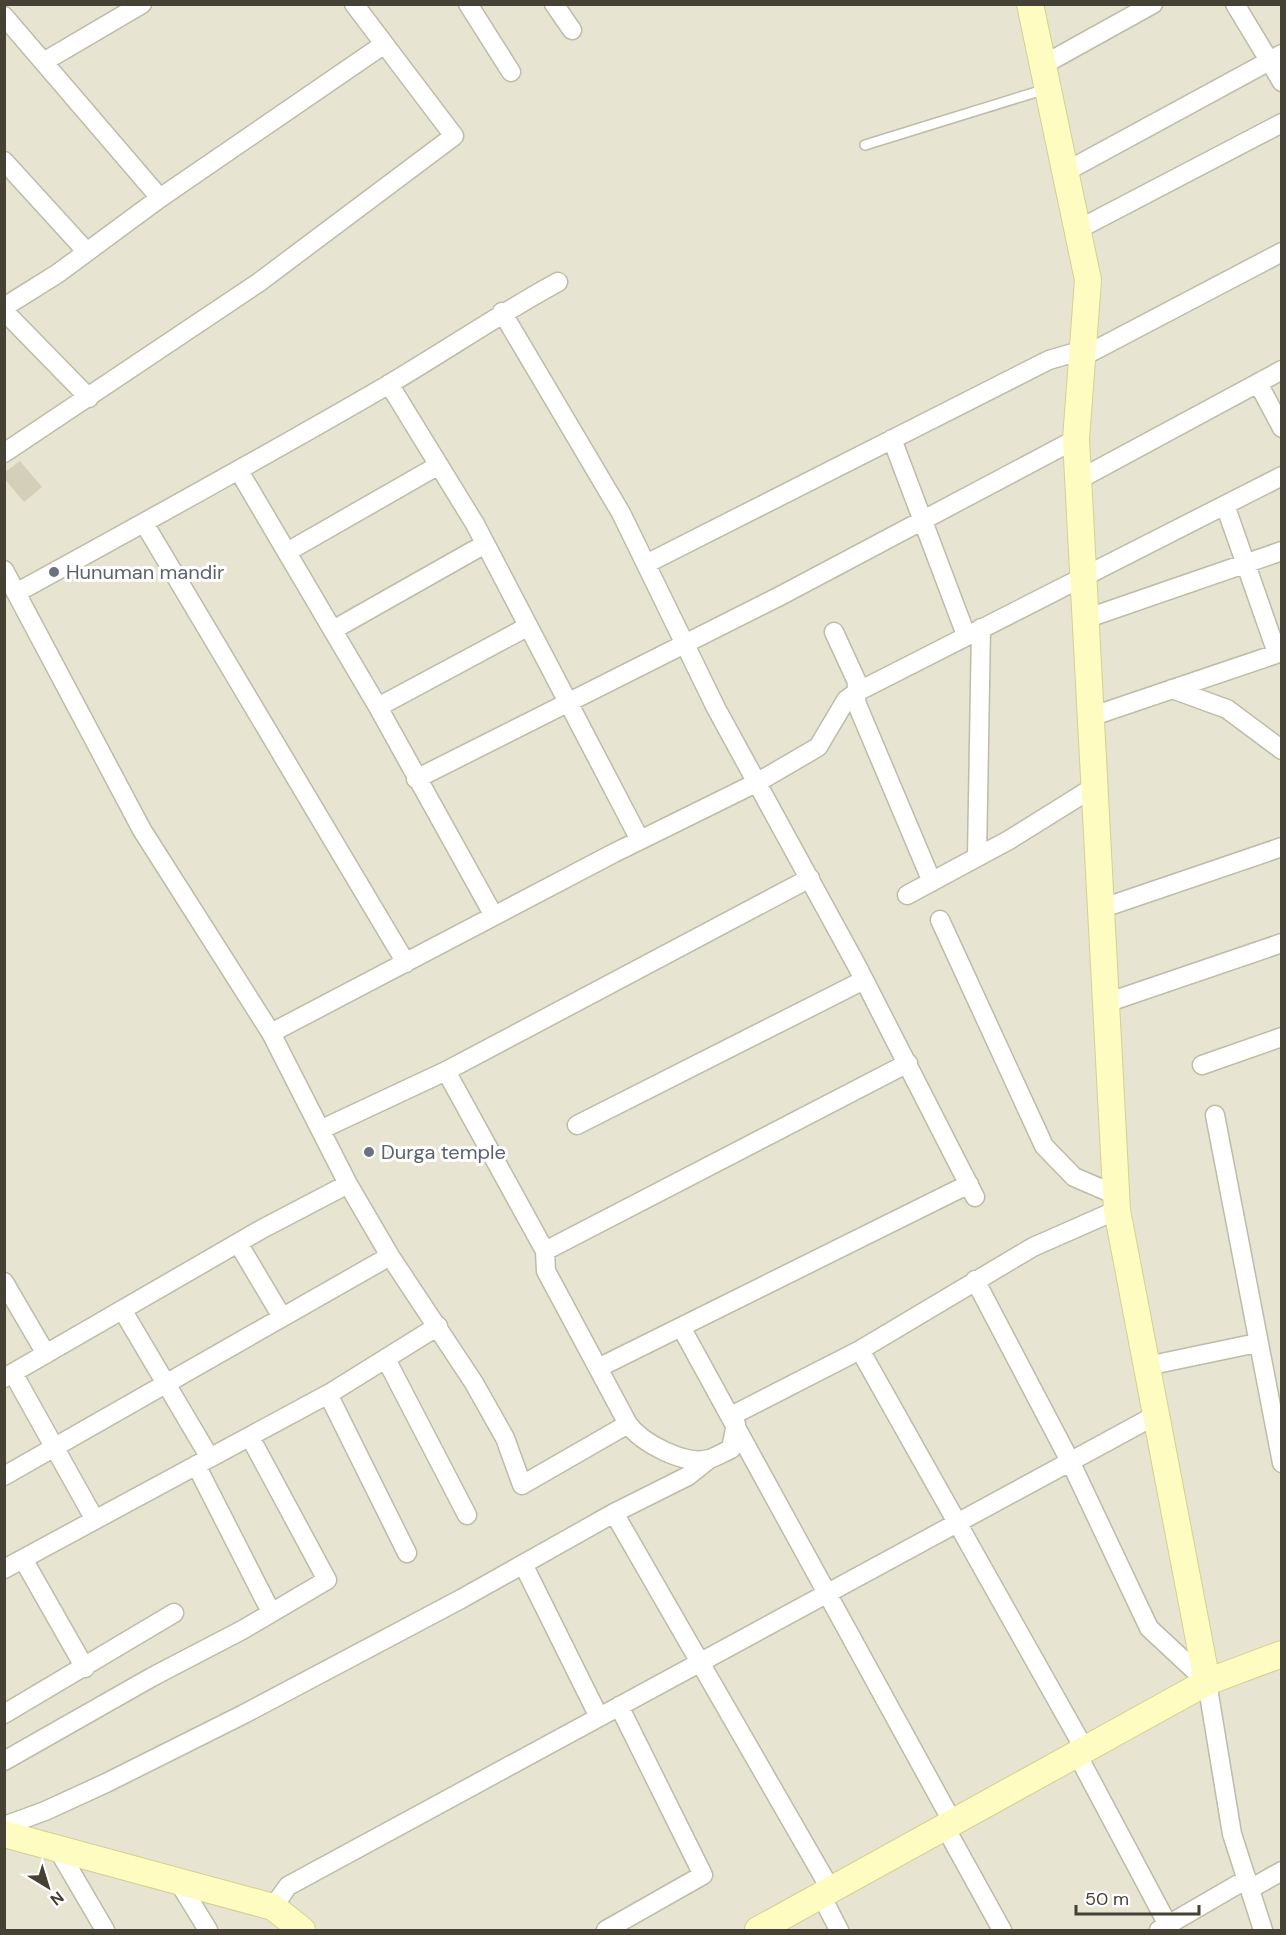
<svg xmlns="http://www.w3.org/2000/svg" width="1286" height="1935" font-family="'DM Sans',sans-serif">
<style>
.residential{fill:#e7e4d2}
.building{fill:#d4cfb9}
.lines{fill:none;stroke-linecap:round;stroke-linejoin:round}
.lane-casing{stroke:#bebba6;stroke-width:12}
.street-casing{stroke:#bebba6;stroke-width:21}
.secondary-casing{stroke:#d4d092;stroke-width:28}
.lane{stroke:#fff;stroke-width:9}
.street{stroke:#fff;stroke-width:18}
.secondary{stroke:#fffcc2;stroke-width:26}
.worship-dot{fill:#6b7280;stroke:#fff;stroke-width:2}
.labels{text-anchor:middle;stroke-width:6;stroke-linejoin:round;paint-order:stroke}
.worship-label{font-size:20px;fill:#5b616d;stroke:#fff;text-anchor:start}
</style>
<rect width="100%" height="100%" fill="#f3f1e4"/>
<path class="residential" d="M5,5H1281V1930H5Z"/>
<path class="building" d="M20,461L42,487L24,502L4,478V473Z"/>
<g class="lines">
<g class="lane-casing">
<path id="lane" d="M865,145L1046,89"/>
</g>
<g class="street-casing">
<path id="street" d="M468,4L511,72
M554,4L572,30
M1235,4L1282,82
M4,16L160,198
M45,61L142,4
M1043,65L1153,4
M4,161L87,252
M1065,172L1282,54
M1077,230L1282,123
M4,307L57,274L160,198L383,45
M4,311L89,398
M502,312L621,513L716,708L857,966L975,1197
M1082,357L1282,252
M1258,383L1282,428
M389,384L475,524L640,840
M892,439L966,635
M4,453L258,283L454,136L354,4
M239,471L378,707L494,916
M1078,480L1282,370
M1225,505L1277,653
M144,523L406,963
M287,552L439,465
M646,564L1049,360L1083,350
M4,570L142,830L271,1033L348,1184L390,1256L474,1383L505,1438L522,1485L628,1424C642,1443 685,1466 709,1459C716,1457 724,1452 731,1449L736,1424
M16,593C140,525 264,457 386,386C444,352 499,314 558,282
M1085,619L1282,551
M333,630L485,544
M834,632L857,682L856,702L932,882
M1172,689L1227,709L1282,750
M378,707L527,627
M1090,717L1282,652
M416,779L780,596L1076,439
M977,857L981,628
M907,895L1009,840L1094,787
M1100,909L1282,847
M940,920L1044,1146L1074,1177L1116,1195
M1106,1003L1282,943
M271,1033L614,853L758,782L818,747L846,700L857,692L1282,476
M1202,1065L1282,1037
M446,1071L545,1251L546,1271L628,1424
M1215,1115L1282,1463
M577,1125L864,980
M322,1129L446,1071L810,878
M238,1243L282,1317
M545,1251L908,1063
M975,1280L1070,1461L1149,1628L1207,1682L1232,1834L1263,1930
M4,1282L46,1354
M123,1311L210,1458
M681,1327L953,1823
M860,1350L1085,1750
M386,1359L467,1515
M1147,1366L1257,1343
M598,1368L969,1184
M13,1373L95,1520
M4,1378L262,1229L348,1184
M328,1394L407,1553
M731,1416L860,1350L1033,1247L1117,1210
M196,1465L271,1612
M4,1476L390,1256
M614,1513L831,1890
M23,1559L85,1668
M523,1564L599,1717
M4,1569L332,1392L438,1326
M4,1714L174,1613
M1077,1754L1168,1925
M4,1761L152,1677L244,1629L327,1580L250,1437
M4,1826L45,1811L106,1783L244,1714L461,1599L614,1513L688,1476L708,1460
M945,1827L1002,1930
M57,1848L105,1930
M178,1881L208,1930
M1250,1889L1282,1871
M821,1895L839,1930
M273,1907L288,1886L1156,1415
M606,1930L703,1875L619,1706
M1159,1930L1247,1879"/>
</g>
<g class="secondary-casing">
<path id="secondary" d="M1030,4L1088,280L1076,439L1117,1210L1207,1682
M4,1834L273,1907L302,1930
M758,1930L1207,1682L1282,1654"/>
</g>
<use href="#lane" class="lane"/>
<use href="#street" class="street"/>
<use href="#secondary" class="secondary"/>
</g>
<g class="worship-dot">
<circle cx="54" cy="572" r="6"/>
<circle cx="369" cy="1152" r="6"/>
</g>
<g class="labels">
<g class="worship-label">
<text x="66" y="579">Hunuman mandir</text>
<text x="381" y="1159">Durga temple</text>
</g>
</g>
<rect width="1286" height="1935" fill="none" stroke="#454134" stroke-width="12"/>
<g transform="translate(48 1887) rotate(142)" stroke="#ffffff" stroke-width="4.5" paint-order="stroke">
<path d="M0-4.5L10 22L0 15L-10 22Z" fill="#454134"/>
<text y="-9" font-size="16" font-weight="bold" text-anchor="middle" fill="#454134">N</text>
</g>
<path d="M1076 1905v9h123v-9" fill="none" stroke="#454134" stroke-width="3"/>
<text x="1085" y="1905" font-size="18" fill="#454134" stroke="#ffffff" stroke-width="4.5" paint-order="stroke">50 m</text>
</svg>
